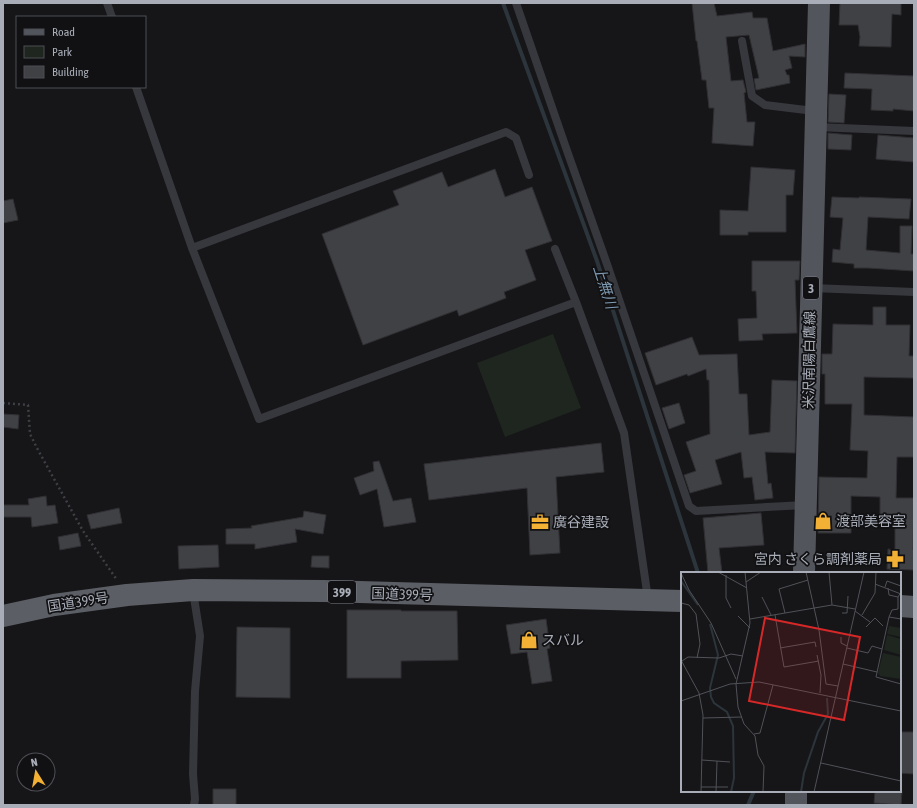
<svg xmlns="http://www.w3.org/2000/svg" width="917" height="808" font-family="'Asap Condensed','Noto Sans JP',sans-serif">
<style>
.green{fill:#1e261f}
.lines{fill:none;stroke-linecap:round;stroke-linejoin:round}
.stream{stroke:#2c353c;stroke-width:4}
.building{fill:#404145;stroke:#303034}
.path{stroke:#3d3f44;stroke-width:2.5;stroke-dasharray:2 3;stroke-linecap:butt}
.service{stroke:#37383d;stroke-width:8}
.primary{stroke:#53555c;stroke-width:22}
.trunk{stroke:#5b5e65;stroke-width:22}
.labels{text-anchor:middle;stroke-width:3.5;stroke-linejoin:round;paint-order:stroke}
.shield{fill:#111113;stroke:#7b7e86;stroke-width:1}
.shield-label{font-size:13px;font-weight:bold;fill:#a8adb8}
.street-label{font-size:14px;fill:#a8adb8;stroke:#111113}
.poi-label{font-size:14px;fill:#a8adb8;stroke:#111113;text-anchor:start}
.water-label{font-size:15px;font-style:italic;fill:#7f9bb3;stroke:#111113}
.inset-river{fill:none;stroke:#2c353c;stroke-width:2}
.inset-road{fill:none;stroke:#505258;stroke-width:1}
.view{fill:#d62828;fill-opacity:0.15;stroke:#d62828;stroke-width:2}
.inset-edge{fill:none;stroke:#a8adb8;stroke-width:2}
</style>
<rect width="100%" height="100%" fill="#161618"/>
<path class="green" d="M553,334L581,408L505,437L477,363Z"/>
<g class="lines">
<path class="stream" d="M503,3L597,261L698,573
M748,805L754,791"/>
</g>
<path class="building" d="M692,3H714L717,16L752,12L753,18H767L773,51L805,44V57L789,56L792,68L785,70L787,75H789L790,83L756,90L754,79L759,78L749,35L726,37L731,81L743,80L746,92L744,93L747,122H755L753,146L712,143L714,108H709L706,80H702L697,41H696Z
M840,3H901V15L892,14L891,47L859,46L860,37L858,25H839Z
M845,73L914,76V111L893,109V111L871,110L872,89L844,88Z
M829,94L846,95L844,123L828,122Z
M828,133L852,135L851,150L828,149Z
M878,135L914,138V162L876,159Z
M751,167L795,170L793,195H786V232H748V235H720V210L748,211Z
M495,169L505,197L532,187L552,241L525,250L536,280L504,292L506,298L459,316L457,310L363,345L322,234L399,205L393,191L442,172L448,187Z
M832,197L859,198V197L911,199L909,219L868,217L866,250L900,253V226H912L911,254H914V271L868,268H854V264L832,262L833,249L840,250L843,218L830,217Z
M13,199L18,220L3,223V201Z
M752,261H800L799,280H795L797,333L762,334L763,340L739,341L738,319L757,318L756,291H752Z
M873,307H886V325H910L909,356H914V378L864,377V415L914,417V457H897L896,498H914L913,550H914V570L887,569L888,549L895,550V523H880V497L851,496V533H818L819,477L867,478L868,451L850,450L852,404H825V374H822V354H832L833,324L873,325Z
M692,337L699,355L737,354L739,394H747L749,435L770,432L772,380L797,381L795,453L765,452L768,484L771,483L773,498L755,500L752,477L744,478L741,452L715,460L722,484L690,493L684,475L696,471L686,442L710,434L709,380H707L706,369L688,376L687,374L656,385L645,353Z
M679,403L685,423L669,429L662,408Z
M3,414L19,415L18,429L3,427Z
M601,443L604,472L556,477L560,553L530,555L527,488L429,500L424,464Z
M379,461L393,501L411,498L416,522L384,527L377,489L360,495L354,478L374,471L373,462Z
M46,496L47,506L55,505L58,523L32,527L31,517H3V505H29L28,499Z
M119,508L122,523L91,529L87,515Z
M304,511L326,515L323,534L295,529L297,542L255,549V544H226V529L252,528L251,526L303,517Z
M761,513L764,545L719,548L722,573H708L703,518Z
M78,533L81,546L60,550L58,537Z
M218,545L219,567L179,569L178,546Z
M312,556H329V568L311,567Z
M347,610H401V611H457L458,660L401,661V678H347Z
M546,619L550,648L547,649L552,681L532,684L527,652L511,654L506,625Z
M237,627L290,628V698L236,697Z
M900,732H914V774L900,773Z
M213,789H236V805H213Z
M875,791H902L901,805L874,803Z"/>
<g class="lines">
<path class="path" d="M3,403L28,405L30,434L38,450L83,531L117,580"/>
<path class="service" d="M107,3L112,17
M516,3L565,145L608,267L689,506L696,511L805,505
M742,41L752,96L765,105L814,111
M136,87L192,248L259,419L576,302
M816,127L914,131
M192,248L506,132L516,138L529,175
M555,249L576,302L624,433L648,599
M812,288L914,292
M193,591L200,636L195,691L193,774L195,799L194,805"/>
<path class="primary" d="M804,573L819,3
M796,805V791"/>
<path class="trunk" d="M900,606L914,607
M3,616L54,605L127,595L193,590L324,591L682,601"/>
</g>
<defs>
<g id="shop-bare" transform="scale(1.38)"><path d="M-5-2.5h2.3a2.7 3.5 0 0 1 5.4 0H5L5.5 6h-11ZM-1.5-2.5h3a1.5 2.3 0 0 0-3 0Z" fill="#f2b134" stroke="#111113" stroke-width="2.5" paint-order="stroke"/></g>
<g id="office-bare" transform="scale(1.38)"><path d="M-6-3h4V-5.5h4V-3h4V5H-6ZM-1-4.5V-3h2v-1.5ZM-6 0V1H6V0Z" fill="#f2b134" stroke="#111113" stroke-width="2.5" paint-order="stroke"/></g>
<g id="pharmacy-bare" transform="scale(1.38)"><path d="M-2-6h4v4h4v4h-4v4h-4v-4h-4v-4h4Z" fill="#f2b134" stroke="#111113" stroke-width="2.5" paint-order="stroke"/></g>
</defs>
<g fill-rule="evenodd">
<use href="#shop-bare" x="823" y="521"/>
<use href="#office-bare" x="540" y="522"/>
<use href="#pharmacy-bare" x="895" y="559"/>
<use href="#shop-bare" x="529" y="640"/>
</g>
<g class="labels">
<g class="shield">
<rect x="803" y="277" width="16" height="22" rx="3"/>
<rect x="328" y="581" width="28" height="22" rx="3"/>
</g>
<g class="shield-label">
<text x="811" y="293">3</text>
<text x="342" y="597">399</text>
</g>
<g class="street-label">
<text transform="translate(809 360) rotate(-89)" y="5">米沢南陽白鷹線</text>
<text transform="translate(402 594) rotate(2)" y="5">国道399号</text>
<text transform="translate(78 602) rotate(-9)" y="5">国道399号</text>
</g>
<g class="poi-label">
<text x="836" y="526">渡部美容室</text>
<text x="553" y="527">廣谷建設</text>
<text x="882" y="564" text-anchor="end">宮内 さくら調剤薬局</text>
<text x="542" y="645">スバル</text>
</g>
<g class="water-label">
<text transform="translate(605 287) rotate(72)" y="5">上無川</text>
</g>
</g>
<g transform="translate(681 572)">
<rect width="220" height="220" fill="#161618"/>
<path d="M208,54L220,56V65L206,62ZM206,63L220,67V83L203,78ZM202,81L220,85V107L199,104L197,101Z" fill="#1e261f"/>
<path class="inset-river" d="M0,9L17,33M29,52L37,83L29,116L30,125L33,131L46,140L52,154L53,206L50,220M120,220L123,201L137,160L147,142L146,126"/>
<path class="inset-road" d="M37,0L66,16M64,0L69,51L55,112L57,135L63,152L74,164L77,183L83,194L82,220M125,0L138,58L145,112L157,114M148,0L151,33M0,1L8,18L30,51L55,107M45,3V26L50,36M65,10L80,0M194,12L220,22M204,15L206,9L220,14M207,16L208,23L217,25M81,25L90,43M0,31L8,33L15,42L19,72L16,86M174,39L189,50M104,41L98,17L127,8M161,41H166L167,24M94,43L103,95L138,89M181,43L194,21L195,0M57,44L69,56M208,45L211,38L217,37V25L220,20M69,47L151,33L174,37M220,47L208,45L195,105L220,112M185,55L194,46L202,54M160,65V71L166,74M99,76L134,70L135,75M166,76L187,81L191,74L201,77M136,83L140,103L139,121M0,88L18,121L22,143L20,220M1,89L7,85L38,86L50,82L62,84M162,92L196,100M0,129L49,112L78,110L220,139M22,146L61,145M73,162L79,161L92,113M21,188L49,190M140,191L220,209M20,215H47M35,220L36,189M133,220L183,0"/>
<path class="view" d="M84,46L179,65L163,148L68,129Z"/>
<rect width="220" height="220" class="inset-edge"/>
</g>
<rect width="917" height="808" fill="none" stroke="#a8adb8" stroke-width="8"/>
<rect x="16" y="16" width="130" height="72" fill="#111113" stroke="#4d4f55"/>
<rect x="24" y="29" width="20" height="6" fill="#53555c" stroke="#4d4f55"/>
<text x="52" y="36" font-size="12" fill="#a8adb8">Road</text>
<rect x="24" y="46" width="20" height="12" fill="#1e261f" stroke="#4d4f55"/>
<text x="52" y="56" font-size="12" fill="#a8adb8">Park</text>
<rect x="24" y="66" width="20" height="12" fill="#404145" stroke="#4d4f55"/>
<text x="52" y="76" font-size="12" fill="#a8adb8">Building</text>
<g transform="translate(36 772) rotate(349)"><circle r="19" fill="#111113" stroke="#4d4f55"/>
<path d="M0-3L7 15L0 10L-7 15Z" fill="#f2b134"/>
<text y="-6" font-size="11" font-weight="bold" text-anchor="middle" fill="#a8adb8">N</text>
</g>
</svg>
